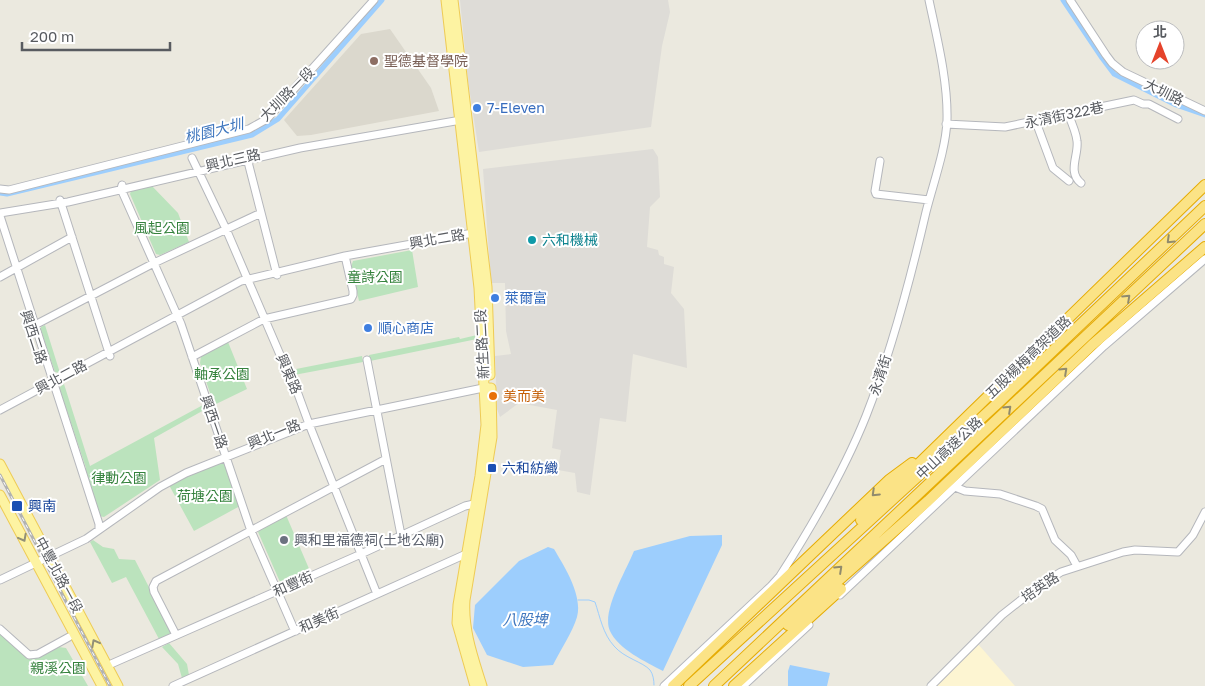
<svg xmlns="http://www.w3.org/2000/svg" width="1205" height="686" font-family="'Golos Text','Noto Sans TC',sans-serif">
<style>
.commercial{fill:#fdf5d2}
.industrial{fill:#dedcd7}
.education{fill:#dbd8cd}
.green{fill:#bbe3bd}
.water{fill:#9dcefd}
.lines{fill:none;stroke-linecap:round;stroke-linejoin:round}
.stream{stroke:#9dcefd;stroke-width:1}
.canal{stroke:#9dcefd;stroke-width:5}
.minor-casing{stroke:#b5b7bc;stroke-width:9}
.major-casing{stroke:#eecb55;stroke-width:11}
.highway-casing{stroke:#e6ac04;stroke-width:12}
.minor{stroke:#fff;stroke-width:7}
.major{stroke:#fdf3a2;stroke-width:9}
.highway{stroke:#fbe386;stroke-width:10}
.rail-casing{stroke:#b1b2b2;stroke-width:3}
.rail{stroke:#fff;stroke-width:1;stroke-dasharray:4;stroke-linecap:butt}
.oneway{stroke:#918b6d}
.oneway2{stroke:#929077}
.education-dot{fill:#8d6e63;stroke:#fff;stroke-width:2}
.shop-dot{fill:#3f7fe0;stroke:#fff;stroke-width:2}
.culture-dot{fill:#0f9aa8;stroke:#fff;stroke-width:2}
.food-dot{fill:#e8710a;stroke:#fff;stroke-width:2}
.transit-dot{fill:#1a4fb4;stroke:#fff;stroke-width:2}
.worship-dot{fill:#6b7280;stroke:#fff;stroke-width:2}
.labels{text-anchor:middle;stroke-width:4;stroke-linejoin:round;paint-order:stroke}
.education-label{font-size:14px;fill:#785e54;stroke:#fff;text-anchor:start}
.street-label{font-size:14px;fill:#585b60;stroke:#fff}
.shop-label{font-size:14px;fill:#366cbe;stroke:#fff;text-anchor:start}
.park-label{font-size:14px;fill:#35823d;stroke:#fff}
.culture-label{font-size:14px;fill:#0d838f;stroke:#fff;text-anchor:start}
.food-label{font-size:14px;fill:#c56008;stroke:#fff;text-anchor:start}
.transit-label{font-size:14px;fill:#164399;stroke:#fff;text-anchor:start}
.worship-label{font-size:14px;fill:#5b616d;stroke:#fff;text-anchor:start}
.water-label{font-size:15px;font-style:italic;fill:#4178bf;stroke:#fff}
</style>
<rect width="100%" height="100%" fill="#ebe9df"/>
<path class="commercial" d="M978,644L1015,686H933Z"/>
<path class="industrial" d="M460,0H668L670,12L662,46L651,127L479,152L468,81Z
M653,149L658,157L660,197L650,207L647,247L658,250L659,255L664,257V264L674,267L671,293L684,309L687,368L633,354L626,422L600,418L590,495L577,492L575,473L558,470L561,450L552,448L557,410L519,403L500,417L497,409L495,356L511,354L506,331L505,283H491L483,169Z"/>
<path class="education" d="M390,29L431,88L439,111L311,135L297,136L284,120L361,34Z"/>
<path class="green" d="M151,185L178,213L189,242L160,255L156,254L130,194L131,191Z
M412,250L418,287L359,301L351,267L353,261Z
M45,325L60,373L55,372L41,331V327Z
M477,335V339L370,361L369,355L459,337L460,339Z
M228,342L247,389L214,405L200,363L201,356Z
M362,356L363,362L294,375L291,370Z
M64,384L90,466L203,405L204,410L154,438L160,480L104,517L99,516L84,469L86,468L60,390V387Z
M221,462L226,464L240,506L194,531L169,485Z
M286,515L310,571L282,583L280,582L258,532L261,529Z
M93,540L103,547L114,549L119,559L135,560L170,628V634L159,639L126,577L112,583L90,542Z
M0,634L28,658H38L59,647L66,648L88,686H0Z
M169,643L187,664L189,675L182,678L178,664L162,647Z"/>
<path class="water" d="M722,535V545L663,671C646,662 618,649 610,631C601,612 626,571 634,551L690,536Z
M548,547L554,549C564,566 583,595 577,617C573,631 560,651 553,665L523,667L487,655L473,628L475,605L519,561Z
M790,665L830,673L827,686H788V671Z"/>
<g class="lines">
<path class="stream" d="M578,600H589L595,602C600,617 603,634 614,646C624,658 643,662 650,670C653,674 654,680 654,685"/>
<path class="canal" d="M1063,0L1102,58L1114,74L1176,105L1205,115
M0,193L7,194L252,135L278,119L382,0"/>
<g class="minor-casing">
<path id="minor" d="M1070,0L1106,55L1112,63L1123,72L1205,111
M1068,114C1072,123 1076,132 1077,141C1079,155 1067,172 1081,183
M1036,122L1053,168L1069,181
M946,124L1005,127L1134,100L1143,104H1149L1178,119
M192,158L226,229L281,357L290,372L309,424L377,594
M247,158L277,275
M880,161L875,191L876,194L929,200
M122,185L121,189L181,324L251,531L293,627L296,631
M0,189L9,190L249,129L267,119L374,0
M60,200L110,356
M0,213L68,202L300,148L461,120L464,118
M0,216L99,524V529
M0,277L72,237
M31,327L154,263L261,213
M192,357L264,319L351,299L353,295V291L345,256
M367,360L401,535
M0,410L241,281L345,256L473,233L476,234
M955,487L965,491L1000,494L1036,506L1042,509L1055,540L1071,555L1077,566
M0,580L86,539L160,487L186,473L309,424L488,387
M840,595L1104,346L1205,259
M0,629L29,655L38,654L69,637
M176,635L154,592L153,587L156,581L386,459
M111,664L361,554L465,506L474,504
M173,686L466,554
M664,686L771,586L780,576C812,526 844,471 866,416C892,350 910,281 926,212C933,184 946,149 947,120C948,81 937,38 929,0
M743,686L809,625
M931,686L1002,615L1040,585L1061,572L1123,552L1135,550L1178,552L1193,535L1205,512"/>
</g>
<g class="major-casing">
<path id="major" d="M446,0L479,288L486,425L480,476L458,605L457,623L475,686
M453,0L487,287L490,375
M0,464L118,686
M0,495L102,686
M482,686C473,657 463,630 465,600L492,437L491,388"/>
</g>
<g class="highway-casing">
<path id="highway" d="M861,520L1205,185
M788,625L928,501L1092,345L1205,247
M673,686L889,480L912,463
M689,686L1000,401L1205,206
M714,686L1205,224
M734,686L841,589"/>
</g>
<use href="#minor" class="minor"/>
<use href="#major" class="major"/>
<use href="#highway" class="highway"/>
<g class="rail-casing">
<path id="rail" d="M0,475L110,686"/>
</g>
<use href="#rail" class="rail"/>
</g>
<defs><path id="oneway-chevron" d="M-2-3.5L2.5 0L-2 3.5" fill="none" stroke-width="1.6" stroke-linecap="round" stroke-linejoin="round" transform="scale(1.25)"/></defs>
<g class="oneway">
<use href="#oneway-chevron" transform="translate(1170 240) rotate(136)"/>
<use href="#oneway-chevron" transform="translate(1127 298) rotate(-43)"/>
<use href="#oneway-chevron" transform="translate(1064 371) rotate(-43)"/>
<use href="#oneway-chevron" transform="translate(1008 409) rotate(-43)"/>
<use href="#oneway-chevron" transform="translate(875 493) rotate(136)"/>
<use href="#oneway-chevron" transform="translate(839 569) rotate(-43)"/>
</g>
<g class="oneway2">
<use href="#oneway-chevron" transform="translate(23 538) rotate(62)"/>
<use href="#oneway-chevron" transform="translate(95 643) rotate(-118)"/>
</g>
<circle class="education-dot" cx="374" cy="61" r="5"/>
<g class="shop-dot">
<circle cx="477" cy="108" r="5"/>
<circle cx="495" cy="298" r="5"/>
<circle cx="368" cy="328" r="5"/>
</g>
<circle class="culture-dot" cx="532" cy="240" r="5"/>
<circle class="food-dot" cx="493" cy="396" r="5"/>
<g class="transit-dot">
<rect x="487" y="463" width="10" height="10" rx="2.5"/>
<rect x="11" y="500" width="12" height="12" rx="2.5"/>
</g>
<circle class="worship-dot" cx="284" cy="540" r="5"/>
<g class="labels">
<g class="education-label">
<text x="384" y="66">聖德基督學院</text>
</g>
<g class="street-label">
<text transform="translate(1164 92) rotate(26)" y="5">大圳路</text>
<text transform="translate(287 94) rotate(-45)" y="5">大圳路一段</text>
<text transform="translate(1064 115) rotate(-12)" y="5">永清街322巷</text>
<text transform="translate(233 160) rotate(-13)" y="5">興北三路</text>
<text transform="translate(437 239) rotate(-10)" y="5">興北二路</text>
<text transform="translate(34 337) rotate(72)" y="5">興西二路</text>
<text transform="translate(482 344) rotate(-93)" y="5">新生路二段</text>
<text transform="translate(1028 357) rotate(-44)" y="5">五股楊梅高架道路</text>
<text transform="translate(289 374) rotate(66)" y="5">興東路</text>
<text transform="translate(880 375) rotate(-72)" y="5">永清街</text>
<text transform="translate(61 377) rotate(-28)" y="5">興北二路</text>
<text transform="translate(214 422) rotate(71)" y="5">興西一路</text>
<text transform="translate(274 434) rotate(-22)" y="5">興北一路</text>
<text transform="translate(949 448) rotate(-43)" y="5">中山高速公路</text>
<text transform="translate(59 575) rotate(62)" y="5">中豐北路一段</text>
<text transform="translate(293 584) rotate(-24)" y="5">和豐街</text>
<text transform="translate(1040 587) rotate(-34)" y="5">培英路</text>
<text transform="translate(319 620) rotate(-24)" y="5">和美街</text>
</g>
<g class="shop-label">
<text x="487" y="113">7-Eleven</text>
<text x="505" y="303">萊爾富</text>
<text x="378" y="333">順心商店</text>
</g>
<g class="park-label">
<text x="162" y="233">風起公園</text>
<text x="375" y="282">童詩公園</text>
<text x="222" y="379">軸承公園</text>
<text x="119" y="483">律動公園</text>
<text x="205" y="501">荷塘公園</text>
<text x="58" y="673">親溪公園</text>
</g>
<g class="culture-label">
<text x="542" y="245">六和機械</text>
</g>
<g class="food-label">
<text x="503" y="401">美而美</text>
</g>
<g class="transit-label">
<text x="502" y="473">六和紡織</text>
<text x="28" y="511">興南</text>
</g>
<g class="worship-label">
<text x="294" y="545">興和里福德祠(土地公廟)</text>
</g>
<g class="water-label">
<text transform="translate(214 131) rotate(-14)" y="5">桃園大圳</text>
<text x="525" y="625">八股埤</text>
</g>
</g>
<g transform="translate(1160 45)"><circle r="24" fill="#ffffff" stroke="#bcbdbf"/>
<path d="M0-4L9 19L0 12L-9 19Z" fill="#e5432b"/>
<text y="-8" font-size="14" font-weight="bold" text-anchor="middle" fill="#585b60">北</text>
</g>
<path d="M22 42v8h148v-8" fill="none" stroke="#585b60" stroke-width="2.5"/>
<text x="30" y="42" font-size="15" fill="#585b60" stroke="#ffffff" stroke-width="4" paint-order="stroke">200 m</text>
</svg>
